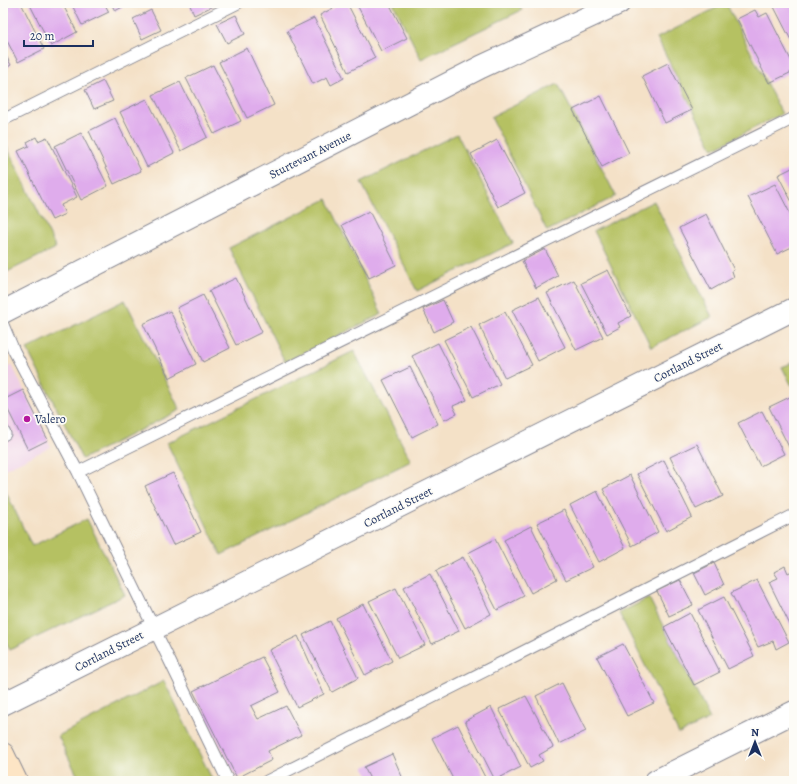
<svg xmlns="http://www.w3.org/2000/svg" width="797" height="784" font-family="Alegreya,serif">
<style>
.built{fill:#efd0e7}
.green{fill:#b5c162;stroke:#687860}
.building{fill:#dfacec}
.lines{fill:none;stroke-linecap:round;stroke-linejoin:round}
.lane-casing{stroke:#888892;stroke-width:13}
.street-casing{stroke:#888892;stroke-width:24}
.secondary-casing{stroke:#888892;stroke-width:24}
.lane{stroke:#fff;stroke-width:11}
.street{stroke:#fff;stroke-width:22}
.secondary{stroke:#fde5c5;stroke-width:22}
.poi-dot{fill:#b5179e;stroke:#fdfcf7;stroke-width:1.5}
.labels{text-anchor:middle;stroke-width:3.5;stroke-linejoin:round;paint-order:stroke}
.street-label{font-size:12px;fill:#1b2f5e;stroke:#fdfcf7}
.poi-label{font-size:12px;fill:#1b2f5e;stroke:#fdfcf7;text-anchor:start}
</style>
<rect width="100%" height="100%" fill="#fdfcf7"/>
<filter id="ink" filterUnits="userSpaceOnUse"><feTurbulence type="fractalNoise" baseFrequency=".025" numOctaves="2"/><feDisplacementMap in="SourceGraphic" scale="8" xChannelSelector="R" yChannelSelector="G"/><feConvolveMatrix kernelMatrix="1 2 1 2 8 2 1 2 1" color-interpolation-filters="sRGB"/></filter>
<filter id="wash" filterUnits="userSpaceOnUse"><feTurbulence type="fractalNoise" baseFrequency=".012" numOctaves="4" result="noise"/><feDisplacementMap in="SourceGraphic" scale="16" xChannelSelector="R" yChannelSelector="G"/><feGaussianBlur stdDeviation="0.9" result="paint"/><feColorMatrix in="noise" values="0 0 0 0 0 0 0 0 0 0 0 0 0 0 0 0 0 1.4 0 .05"/><feComposite in="paint" operator="in"/></filter>
<g filter="url(#wash)">
<rect width="100%" height="100%" fill="#f4e1c7"/>
<path class="built" d="M12,365L51,447L3,470V370Z"/>
<path class="green" d="M393,3H519L522,10L421,59Z
M726,3L782,114L713,149L657,38Z
M558,84L616,196L547,231L491,117Z
M457,134L513,243L417,291L361,182Z
M3,139L56,248L3,274Z
M327,199L382,314L285,362L229,248Z
M654,201L712,317L651,347L594,231Z
M125,300L180,410L82,459L27,349Z
M354,351L411,461L221,555L167,443Z
M794,362V390L782,367Z
M3,486L32,546L87,519L125,595L10,650L3,636Z
M649,598L710,719L679,734L619,613Z
M164,681L213,781H80L58,736Z"/>
<g id="blocks">
<path class="building" d="M3,3H21L44,49L18,62L3,33Z
M29,3H62L77,32L51,46Z
M71,3H104L109,12L82,25Z
M111,3H130L115,11Z
M189,3H211L213,6L194,15Z
M343,3H347L375,58L348,72L320,15Z
M356,3H389L407,38L381,51Z
M772,3H794V46Z
M151,10L161,30L142,39L133,19Z
M755,10L759,17L767,13L794,66V71L769,83L737,19Z
M236,15L245,34L227,43L217,24Z
M314,18L344,78L331,85L327,77L313,84L287,31Z
M247,48L274,105L247,118L219,62Z
M3,50L11,65L3,70Z
M668,63L692,110L665,123L642,76Z
M213,65L241,121L214,134L186,78Z
M103,81L113,101L94,109L85,90Z
M180,82L207,137L181,151L153,95Z
M601,96L629,153L602,167L573,110Z
M147,99L174,153L147,167L120,112Z
M115,118L141,171L114,184L89,131Z
M81,133L108,186L81,200L55,146Z
M36,137L38,141L47,137L77,197L61,205L65,214L52,220L18,151L29,146L27,142Z
M497,140L525,193L498,207L471,154Z
M794,167V206L778,175Z
M775,184L794,221V246L777,254L748,197Z
M369,211L396,265L369,278L342,225Z
M706,214L734,270L732,271L734,277L711,290L679,228Z
M545,249L558,276L536,288L522,261Z
M608,270L631,316L618,323L620,327L607,334L581,283Z
M236,278L262,332L236,345L209,291Z
M574,280L603,337L576,350L547,293Z
M203,295L230,348L203,362L177,308Z
M539,297L565,347L538,361L512,310Z
M443,300L453,322L434,332L423,309Z
M170,311L196,364L169,378L143,324Z
M505,312L532,365L505,378L479,325Z
M471,327L500,384L473,397L444,340Z
M438,343L467,400L453,406L457,414L444,420L412,356Z
M410,367L438,424L412,437L383,380Z
M23,390L48,440L28,450L3,400Z
M794,395V457L769,407Z
M762,411L784,454L760,466L738,423Z
M697,444L723,496L696,509L670,457Z
M664,460L692,517L666,531L637,474Z
M173,473L201,532L173,545L145,486Z
M630,475L658,532L632,546L603,489Z
M597,491L625,548L599,562L570,505Z
M564,510L593,567L566,580L537,523Z
M531,526L557,579L531,593L504,540Z
M495,539L524,596L497,610L468,553Z
M463,557L491,614L465,628L436,571Z
M714,563L724,585L705,595L694,573Z
M785,566L788,573L794,570V633L769,582L778,578L774,572Z
M430,574L459,631L432,644L404,587Z
M680,580L693,605L669,616L657,591Z
M757,580L789,642L776,649L773,641L758,647L731,593Z
M396,588L425,645L398,658L369,601Z
M724,597L754,656L728,669L698,610Z
M363,604L392,661L365,675L336,618Z
M690,613L720,672L694,685L664,627Z
M330,621L358,678L332,692L303,635Z
M298,636L324,694L297,707L269,650Z
M623,644L654,703L627,716L597,657Z
M262,657L280,692L251,706L258,719L286,706L301,735L268,751L272,760L237,778L193,691Z
M562,683L586,731L559,744L536,696Z
M526,696L553,747L539,755L543,761L530,768L499,709Z
M491,707L521,767L495,780L465,721Z
M458,725L487,781H454L432,738Z
M392,754L404,781H371L364,767Z"/>
</g>
</g>
<g filter="url(#ink)">
<use href="#blocks" fill-opacity="0" stroke="#888892" stroke-width="1"/>
<g class="lines">
<g class="lane-casing">
<path id="lane" d="M3,120L238,3
M3,325L14,351L78,472L228,781
M3,430L5,434L3,435
M78,472L794,118
M267,781L794,515"/>
</g>
<g class="street-casing">
<path id="street" d="M3,312L481,67L619,3
M3,704L794,309
M656,781L794,712"/>
</g>
<g class="secondary-casing">
<path id="secondary" d="M3,754L16,781"/>
</g>
<use href="#lane" class="lane"/>
<use href="#street" class="street"/>
<use href="#secondary" class="secondary"/>
</g>
</g>
<circle class="poi-dot" cx="27" cy="419" r="4"/>
<g class="labels">
<g class="street-label">
<text transform="translate(310 155) rotate(-27)" y="4">Sturtevant Avenue</text>
<text transform="translate(688 362) rotate(-27)" y="4">Cortland Street</text>
<text transform="translate(398 507) rotate(-27)" y="4">Cortland Street</text>
<text transform="translate(109 651) rotate(-27)" y="4">Cortland Street</text>
</g>
<g class="poi-label">
<text x="35" y="423">Valero</text>
</g>
</g>
<rect width="797" height="784" fill="none" stroke="#fdfcf7" stroke-width="16"/>
<g transform="translate(755 742)" stroke="#fdfcf7" stroke-width="3" paint-order="stroke">
<path d="M0-3L7 15L0 10L-7 15Z" fill="#1b2f5e"/>
<text y="-6" font-size="11" font-weight="bold" text-anchor="middle" fill="#1b2f5e">N</text>
</g>
<path d="M24 40v6h69v-6" fill="none" stroke="#1b2f5e" stroke-width="2"/>
<text x="30" y="40" font-size="12" fill="#1b2f5e" stroke="#fdfcf7" stroke-width="3" paint-order="stroke">20 m</text>
</svg>
